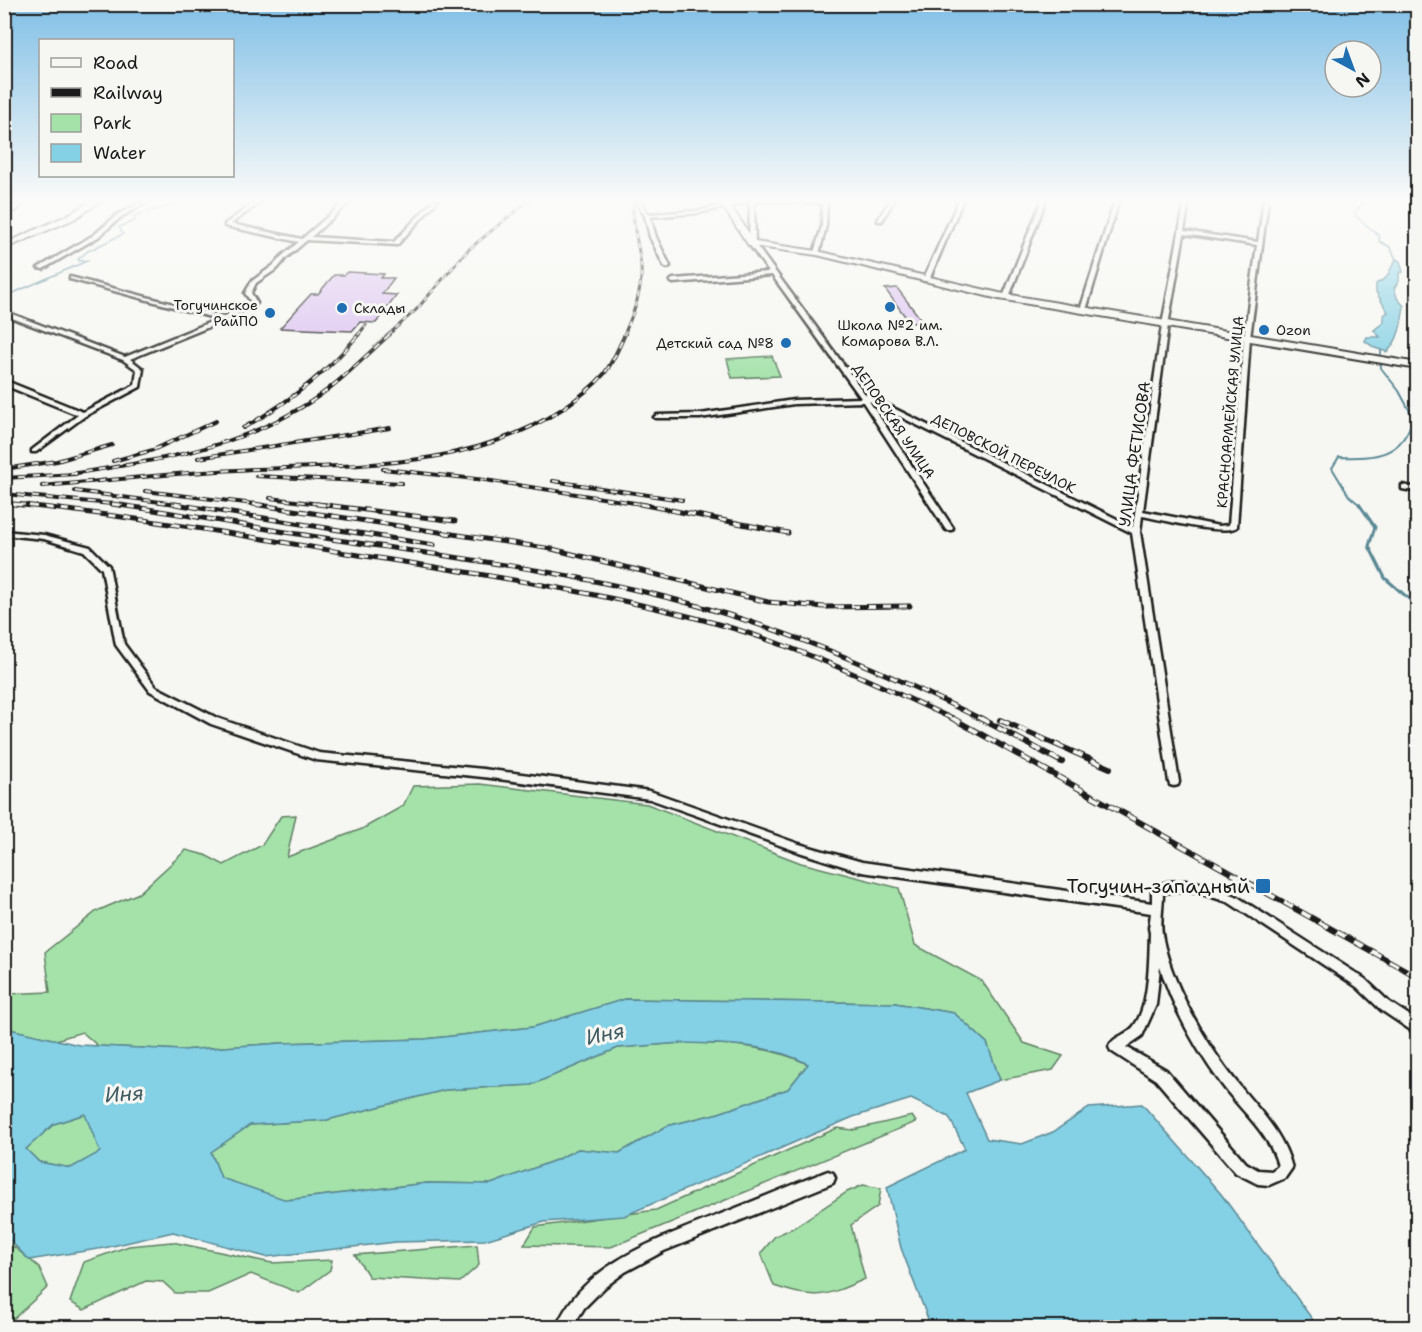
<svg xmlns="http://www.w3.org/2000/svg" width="1422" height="1332" font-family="'Shantell Sans',sans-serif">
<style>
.green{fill:#a4e2aa;stroke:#607f63;stroke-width:1.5}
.water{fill:#84d0e4;stroke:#5a8894;stroke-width:1.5;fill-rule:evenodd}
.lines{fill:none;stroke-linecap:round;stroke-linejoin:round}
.stream-far2{stroke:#5a8894;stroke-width:1.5}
.stream-far1{stroke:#5a8894;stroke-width:2}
.stream{stroke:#5a8894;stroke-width:3}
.building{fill:#dac1f1;stroke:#1c1c1c;stroke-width:1.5}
.street-casing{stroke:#1c1c1c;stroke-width:5}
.secondary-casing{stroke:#1c1c1c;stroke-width:4}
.street{fill:#f6f6f2;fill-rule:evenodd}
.secondary{fill:#f6f6f2;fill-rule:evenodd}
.rail-far3-casing{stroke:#1c1c1c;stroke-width:3}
.rail-far2-casing{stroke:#1c1c1c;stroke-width:4}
.rail-far1-casing{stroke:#1c1c1c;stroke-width:5}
.rail-casing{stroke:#1c1c1c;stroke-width:6}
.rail-far3{stroke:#f6f6f2;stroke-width:1.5;stroke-dasharray:5;stroke-linecap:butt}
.rail-far2{stroke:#f6f6f2;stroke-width:2;stroke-dasharray:7;stroke-linecap:butt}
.rail-far1{stroke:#f6f6f2;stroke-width:3;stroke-dasharray:8;stroke-linecap:butt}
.rail{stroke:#f6f6f2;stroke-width:4;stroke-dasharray:10;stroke-linecap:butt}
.poi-dot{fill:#1f6fb2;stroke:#f6f6f2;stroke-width:2}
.labels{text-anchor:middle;stroke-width:6;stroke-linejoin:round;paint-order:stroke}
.far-poi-label{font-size:14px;fill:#1c1c1c;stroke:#f6f6f2;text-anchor:end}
.far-street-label{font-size:14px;fill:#1c1c1c;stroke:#f6f6f2}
.street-label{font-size:16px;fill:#1c1c1c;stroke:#f6f6f2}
.near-poi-label{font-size:20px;fill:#1c1c1c;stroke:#f6f6f2;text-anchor:end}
.near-water-label{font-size:21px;font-style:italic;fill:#405b62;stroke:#f6f6f2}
</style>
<rect width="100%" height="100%" fill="#f6f6f2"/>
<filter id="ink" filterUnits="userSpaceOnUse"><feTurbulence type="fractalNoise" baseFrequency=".0167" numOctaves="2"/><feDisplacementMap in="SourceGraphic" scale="12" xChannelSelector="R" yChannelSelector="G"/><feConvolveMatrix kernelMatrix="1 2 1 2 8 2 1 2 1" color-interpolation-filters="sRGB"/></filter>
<g filter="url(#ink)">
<path class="green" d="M772,356L780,376L732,378L727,359Z
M480,784L647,804L801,863L899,888L915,945L982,981L1024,1043L1063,1056L1053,1070L1000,1080L987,1043L954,1013L895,1003L625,999L533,1027L425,1039L281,1043L182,1050L98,1046L82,1032L56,1040L5,1028V994L50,992L45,952L97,911L139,893L186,850L205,855L224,865L262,845L281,816L296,815L287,857L362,829L403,806L413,786Z
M681,1043C728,1044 764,1044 808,1064L788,1089L719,1113L667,1126L619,1153L578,1149L556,1160L491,1184L427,1183L286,1200L221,1178L211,1152L250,1125L327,1120L445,1090L531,1085L618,1048Z
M85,1114L101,1152L71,1168L39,1162L26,1149L54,1124Z
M912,1116L916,1122L611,1247L524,1245L535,1227L656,1210L837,1128L853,1130Z
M863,1185L881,1188L878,1206L851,1225L865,1279C824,1297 817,1300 774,1286L761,1253L775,1236L793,1228L847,1192Z
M4,1239L39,1267L48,1287L11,1321H5Z
M172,1242L272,1263L332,1260L330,1270L299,1293L251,1274L208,1293H175L163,1282L146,1281L84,1310L70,1302L84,1262L129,1246Z
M477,1245L479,1265L460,1282L369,1277L355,1255Z"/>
<path class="water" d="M1396,259L1400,261L1403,272L1399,273V281L1394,288L1397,298L1404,306C1402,321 1399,341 1387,352L1375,348L1365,341L1367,337H1380L1374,330L1384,322V315L1388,312L1376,292V284L1386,278Z
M625,999L895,1003L954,1013L987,1043L1000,1080L966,1093L987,1139L1022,1144L1053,1132L1089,1108L1142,1104L1221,1194L1318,1327H931L901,1248L887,1187L965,1149L949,1117L911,1099L853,1117L624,1216L544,1222L485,1240L396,1242L266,1257L173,1232L104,1248L29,1260L5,1235V1028L79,1045L182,1050L281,1043L425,1039L533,1027ZM681,1043C724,1044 769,1043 808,1064L788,1089L719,1113L667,1126L619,1153L578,1149L556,1160L491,1184L427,1183L287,1200L221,1178L211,1152L250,1125L327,1120L445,1090L531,1085L618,1048ZM85,1114L100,1152L71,1168L39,1162L26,1149L54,1124Z"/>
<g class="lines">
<path class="stream-far2" d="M1365,200L1356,211V216L1380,237L1379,241L1390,247L1396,259
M4,297L89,260L79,261L78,259L88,251L123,234L119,227L135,221L133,216L170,206L182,200"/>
<path class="stream-far1" d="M1360,505L1349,496L1332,468L1339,457C1375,458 1403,457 1413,417L1399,391L1381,368V350"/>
<path class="stream" d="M1359,504L1375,527L1369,546L1385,578L1416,605L1418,640"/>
</g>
<path class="building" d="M347,272L384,274L381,278H394L382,294L397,295L376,323L360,322L352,331L280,328L311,294H318L334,275H344Z
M897,288L923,322L910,323L885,289Z"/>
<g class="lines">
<g class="street-casing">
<path id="street" d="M21,200H25L15,211H11V209Z
M145,200H150L121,217L98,237L43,269L38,268L94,235L117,215Z
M258,200H263L231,224L302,239L347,200H352L311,237L394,242L434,200H438L397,245L307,240L286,258L278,268L256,283L251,293L257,303L256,304L226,320L130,359L143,369L140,387L85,416L36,452H32V450L78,415L4,385V380L83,412L135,385L137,370L123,360L4,315V311L125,357L218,319L70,279V277L223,317L251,302L245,293L252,281L274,265L282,256L299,242L225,226V224Z
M635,200H639L648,214L698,211L747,200H827L826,226L819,254L814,253L822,226V203L754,201L755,244L865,394L1133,527L1162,325L1185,200H1189L1184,231L1258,242L1264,200H1268L1250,338L1237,527C1222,536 1161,519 1142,516L1140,532L1179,782L1178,785L1174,786L1170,785L1169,782L1132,533L869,401L953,528L952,530H946L863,402L794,404L700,418H655L654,417L657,415L700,414L794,400L861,398L772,275L673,283L670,281L673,279L769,272L749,244L750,202L698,213L650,217L656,237L670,266L667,268L664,266L650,237L645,216ZM1184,234L1257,245L1244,338L1229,525L1219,526L1143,511L1168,325Z
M890,200H894L882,221H878V220Z
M959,200H963L929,280L924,281L923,280Z
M1042,200H1046L1009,297L1004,298L1003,297Z
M1115,200H1119L1086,310L1081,311L1080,310Z
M1402,485L1418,488V492L1402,489Z
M4,531L44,535L90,547L109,566L124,644L156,687L217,718L319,753L483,769L650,791L799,844L862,862L1152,903V890L1154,887L1167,882L1186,881L1205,884L1236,896L1365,979L1389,1002L1418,1021V1035L1381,1010L1357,987L1228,902L1196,892L1177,891L1163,893C1163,906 1160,921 1162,934C1170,983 1207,1046 1238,1084C1260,1112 1283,1132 1292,1168L1285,1178L1269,1185L1258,1184L1236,1173L1156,1080L1111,1051L1109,1047C1113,1036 1128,1035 1134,1026C1150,1005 1149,959 1150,933L1149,928L1151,913L862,872L799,852L650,799L483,777L316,760L211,724L150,691L116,645L102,569L84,551L44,539L4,535ZM1160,967C1174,1010 1196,1050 1223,1086C1242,1112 1270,1134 1278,1166L1272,1171L1258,1170L1246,1163L1166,1070L1126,1047L1142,1036L1156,1005Z
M828,1171L833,1173L835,1178L833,1183L664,1251L625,1272L605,1287L584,1308L572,1328H556C582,1263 662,1238 721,1214C757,1200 792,1185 828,1171Z"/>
</g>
<g class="secondary-casing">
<path id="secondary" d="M93,200H102L74,219L4,249V244L68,215Z
M716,200H723L730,205L755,242L817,251L999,293L1418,363V369L999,299L817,255L752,246H749L724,208Z"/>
</g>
<use href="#street" class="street"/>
<use href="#secondary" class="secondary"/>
<g class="rail-far3-casing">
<path id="rail-far3" d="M358,335L366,325
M388,335L416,310L468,250L529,200
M624,335C633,314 643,290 641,266C639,244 631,223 633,200"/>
</g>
<g class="rail-far2-casing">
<path id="rail-far2" d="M243,428C288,403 326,374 359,334
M198,458L390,428
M113,461L153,450L216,421
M4,469L57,461L112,445
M383,469L485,480L648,505
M70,474C150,462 232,450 302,407C335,388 362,359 390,334
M256,476L402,483
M4,478L76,474
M553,481L682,500
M42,486C107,481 172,473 237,470C346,464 467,472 562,409C577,399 592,388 604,374C613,362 619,347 625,334
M75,491L184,505
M145,491L263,505
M4,494L123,505
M270,498L329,505
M4,503L28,505"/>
</g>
<g class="rail-far1-casing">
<path id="rail-far1" d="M13,504C125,515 235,534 346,553C468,572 591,590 711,622C796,645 875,683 955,720
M112,504C181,513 249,527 318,537C442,556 567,570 688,603C791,631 888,673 983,720
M175,504L434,545
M253,504L552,549L768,602L824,607L910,606
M317,504L455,521
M640,504L788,533"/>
</g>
<g class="rail-casing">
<path id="rail" d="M952,718L1418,977
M980,718L1062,762
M1000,720L1110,768"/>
</g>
<use href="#rail-far3" class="rail-far3"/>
<use href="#rail-far2" class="rail-far2"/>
<use href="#rail-far1" class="rail-far1"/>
<use href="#rail" class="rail"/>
</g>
</g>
<linearGradient id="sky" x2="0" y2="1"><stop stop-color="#80bfe6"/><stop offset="0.52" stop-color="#fbfbf9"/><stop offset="1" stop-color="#fbfbf9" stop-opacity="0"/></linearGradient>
<rect width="1422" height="386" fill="url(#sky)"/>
<g class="poi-dot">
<circle cx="890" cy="307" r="6"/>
<circle cx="342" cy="308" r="6"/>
<circle cx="270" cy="313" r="6"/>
<circle cx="1264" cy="330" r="6"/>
<circle cx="786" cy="343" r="6"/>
<rect x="1255" y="878" width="16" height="16" rx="3"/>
</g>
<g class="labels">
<g class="far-poi-label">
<text x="258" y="310">Тогучинское<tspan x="258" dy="16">РайПО</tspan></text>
<text x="354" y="313" text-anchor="start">Склады</text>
<text x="890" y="330" text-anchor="middle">Школа №2 им.<tspan x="890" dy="16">Комарова В.Л.</tspan></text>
<text x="1276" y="335" text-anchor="start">Ozon</text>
<text x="774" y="348">Детский сад №8</text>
</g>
<g class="far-street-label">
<text transform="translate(1230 412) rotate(-85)" y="5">КРАСНОАРМЕЙСКАЯ УЛИЦА</text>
<text transform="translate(894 421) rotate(56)" y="5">ДЕПОВСКАЯ УЛИЦА</text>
<text transform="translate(1004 453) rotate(27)" y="5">ДЕПОВСКОЙ ПЕРЕУЛОК</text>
</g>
<g class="street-label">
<text transform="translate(1134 454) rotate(-82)" y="6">УЛИЦА ФЕТИСОВА</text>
</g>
<g class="near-poi-label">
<text x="1250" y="893">Тогучин-западный</text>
</g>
<g class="near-water-label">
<text transform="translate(605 1034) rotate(-12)" y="7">Иня</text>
<text transform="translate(124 1094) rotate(-4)" y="7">Иня</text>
</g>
</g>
<rect width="1422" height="1332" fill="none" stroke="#f6f6f2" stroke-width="24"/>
<rect x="12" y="12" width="1398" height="1308" fill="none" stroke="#1c1c1c" stroke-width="2" filter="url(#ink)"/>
<rect x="39" y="39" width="195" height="138" fill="#f6f6f2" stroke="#9f9f9c" stroke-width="1.5"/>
<rect x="51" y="58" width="30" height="9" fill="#f6f6f2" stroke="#9f9f9c" stroke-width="1.5"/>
<text x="93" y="69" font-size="18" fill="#1c1c1c">Road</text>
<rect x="51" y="88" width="30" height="9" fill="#1c1c1c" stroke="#9f9f9c" stroke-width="1.5"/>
<text x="93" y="99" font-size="18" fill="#1c1c1c">Railway</text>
<rect x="51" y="114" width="30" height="18" fill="#a4e2aa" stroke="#9f9f9c" stroke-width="1.5"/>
<text x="93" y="129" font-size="18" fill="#1c1c1c">Park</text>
<rect x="51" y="144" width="30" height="18" fill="#84d0e4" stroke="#9f9f9c" stroke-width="1.5"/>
<text x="93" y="159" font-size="18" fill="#1c1c1c">Water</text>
<g transform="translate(1353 69) rotate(139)"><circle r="28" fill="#f6f6f2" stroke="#9f9f9c" stroke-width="1.5"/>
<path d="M0-4.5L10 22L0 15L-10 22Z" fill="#1f6fb2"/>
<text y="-9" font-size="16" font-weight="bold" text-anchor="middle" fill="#1c1c1c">N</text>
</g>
</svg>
